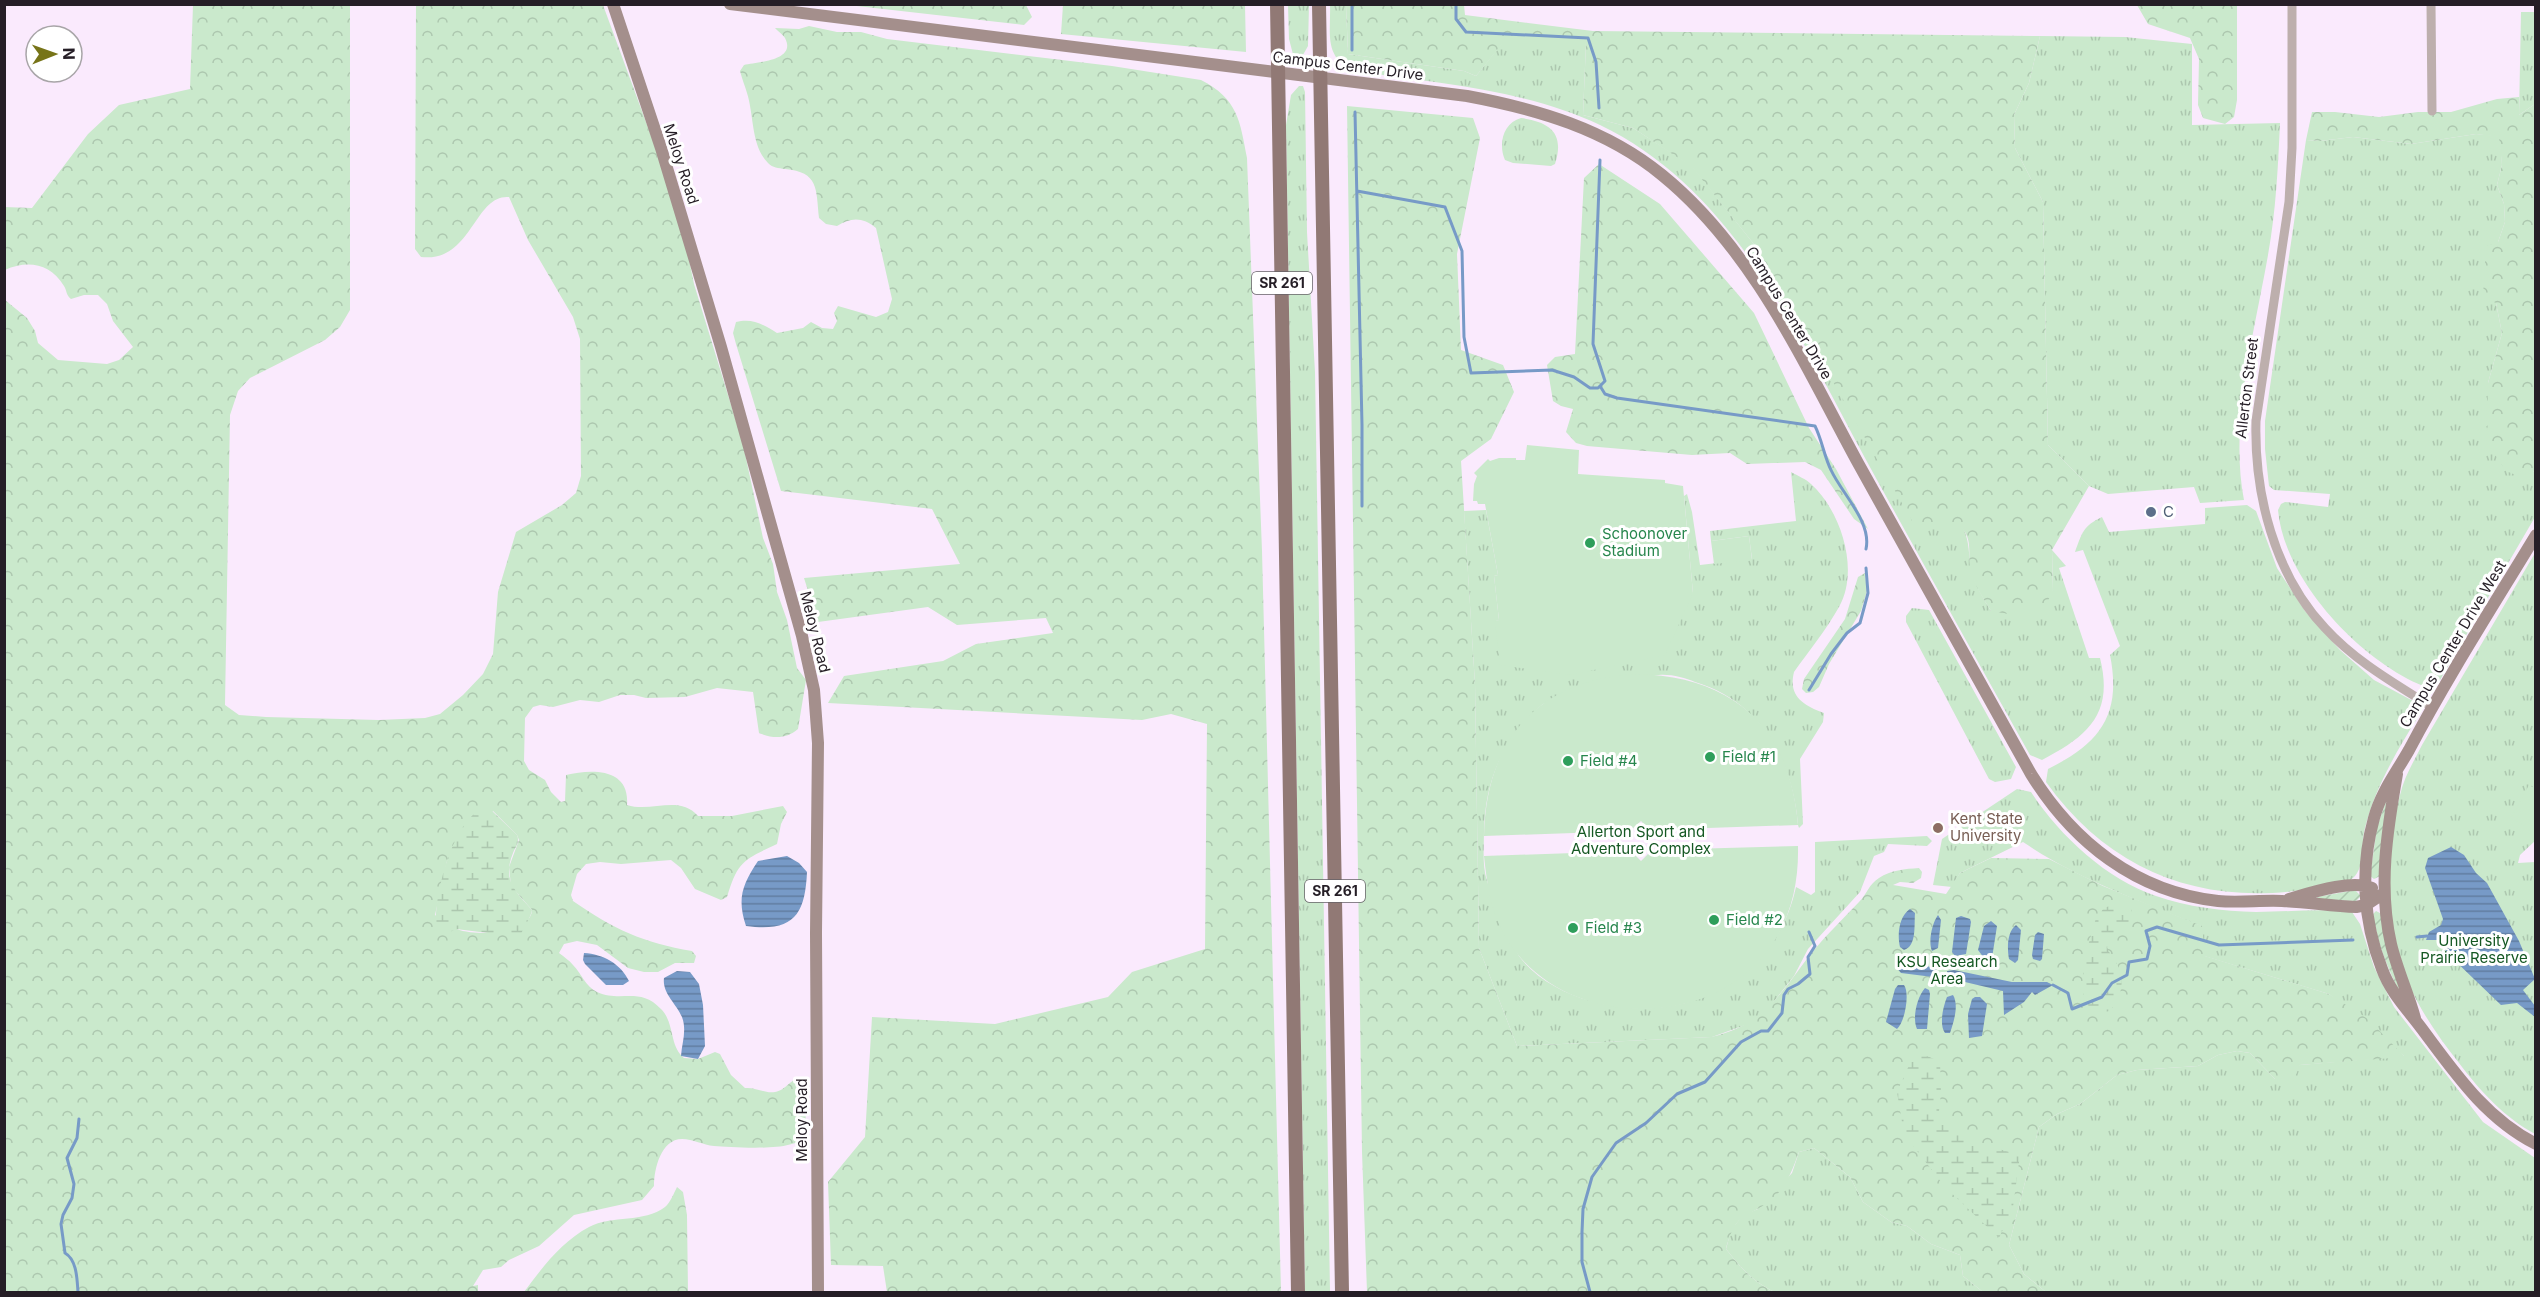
<svg xmlns="http://www.w3.org/2000/svg" width="2540" height="1297" font-family="Inter,sans-serif">
<style>
.grass{fill:url(#grass-tufts)}
.forest{fill:url(#forest-crowns);fill-rule:evenodd}
.wetland{fill:url(#wetland-marsh)}
.garden{fill:url(#garden-furrows)}
.pitch{fill:#cae9cc}
.water{fill:url(#water-rules)}
.lines{fill:none;stroke-linecap:round;stroke-linejoin:round}
.stream{stroke:#779ac7;stroke-width:3}
.street{stroke:#bdafad;stroke-width:9}
.secondary{stroke:#a48f8c;stroke-width:12}
.primary{stroke:#917975;stroke-width:14}
.service-dot{fill:#5c6f8a;stroke:#fff;stroke-width:2}
.leisure-dot{fill:#2e9e5b;stroke:#fff;stroke-width:2}
.education-dot{fill:#8d6e63;stroke:#fff;stroke-width:2}
.labels{text-anchor:middle;stroke-width:6;stroke-linejoin:round;paint-order:stroke}
.shield{fill:#fff;stroke:#666267;stroke-width:1.5}
.shield-label{font-size:14px;font-weight:bold;fill:#251e26}
.street-label{font-size:15px;fill:#251e26;stroke:#fff}
.service-label{font-size:15px;fill:#4e5e75;stroke:#fff;text-anchor:start}
.leisure-label{font-size:15px;fill:#27864d;stroke:#fff;text-anchor:start}
.education-label{font-size:15px;fill:#785e54;stroke:#fff;text-anchor:start}
.park-label{font-size:15px;fill:#155823;stroke:#fff}
</style>
<defs>
<pattern id="grass-tufts" width="24" height="20" patternUnits="userSpaceOnUse" patternTransform="scale(1.5)"><rect width="24" height="20" fill="#cae9cc"/><path d="M3 7l-1-3M5 7V3M7 7l1-3M15 17l-1-3M17 17v-4M19 17l1-3" fill="none" stroke="#adc7af"/></pattern>
<pattern id="forest-crowns" width="20" height="18" patternUnits="userSpaceOnUse" patternTransform="scale(1.5)"><rect width="20" height="18" fill="#cae9cc"/><path d="M2 6a3 3 0 1 1 6 0M12 15a3 3 0 1 1 6 0" fill="none" stroke="#adc7af"/></pattern>
<pattern id="wetland-marsh" width="20" height="14" patternUnits="userSpaceOnUse" patternTransform="scale(1.5)"><rect width="20" height="14" fill="#cae9cc"/><path d="M1 5h8M5 5V1M11 12h8M15 12V8" fill="none" stroke="#adc7af"/></pattern>
<pattern id="garden-furrows" width="10" height="10" patternUnits="userSpaceOnUse" patternTransform="scale(1.5)"><rect width="10" height="10" fill="#cae9cc"/><path d="M-1 1l2-2M0 10L10 0M9 11l2-2" fill="none" stroke="#adc7af"/></pattern>
<pattern id="water-rules" width="6" height="5" patternUnits="userSpaceOnUse" patternTransform="scale(1.5)"><rect width="6" height="5" fill="#779ac7"/><path d="M0 2.5h6" fill="none" stroke="#617da1"/></pattern>
</defs>
<rect width="100%" height="100%" fill="#faeafd"/>
<path class="grass" d="M1288,5H1309L1308,46L1299,62H1295L1289,39Z
M1330,5H1346L1348,54L1464,71L1476,76L1503,42L1586,43L1583,115L1633,128L1692,166L1757,248L1964,530C1970,544 1968,553 1971,567C1974,583 1983,598 1991,611L2053,590L2052,550L2066,566L2059,568L2089,658H2100C2114,714 2088,736 2042,760L2030,755C1979,664 1928,572 1877,480C1806,352 1740,192 1600,125C1524,89 1436,83 1354,71C1323,57 1331,33 1330,5Z
M2521,12H2535V104L2519,115Z
M2040,36L2125,37L2192,44V125L2280,123C2278,167 2276,211 2268,255C2255,330 2229,424 2244,500L2200,503L2194,487L2108,494L2089,486L2048,445L2043,202L2015,148L2014,115L2029,83Z
M1299,86H1303L1305,92L1307,232L1315,372L1330,1292H1305L1286,125L1291,95Z
M1521,118C1550,122 1565,133 1555,164L1551,166L1513,163L1505,160C1498,144 1503,123 1521,118Z
M2476,134L2500,136L2502,165L2497,185L2504,204L2505,222L2498,242L2496,303L2502,333L2488,383L2533,472L2535,468V517L2440,680L2435,686L2428,688C2363,664 2284,581 2278,510L2281,504L2285,502L2328,507L2330,494L2274,490L2269,486L2265,449V421L2306,140L2320,141L2353,137L2411,144Z
M1791,472C1798,476 1806,479 1811,484C1841,511 1860,570 1839,607C1826,630 1809,651 1794,672C1788,696 1803,705 1824,713L1823,722L1800,759L1803,824L1799,828L1798,825C1793,762 1761,701 1695,682C1685,678 1671,674 1659,675C1648,675 1635,681 1624,683C1597,690 1570,697 1543,704C1504,736 1485,780 1484,831C1484,847 1482,865 1487,881C1492,896 1500,912 1507,927C1511,936 1514,948 1519,956C1536,979 1565,994 1591,1001C1682,1027 1775,983 1796,887L1811,895L1815,892V842L1927,836L1932,841L1927,846L1888,844L1884,852L1874,856L1860,892L1808,949L1794,976L1768,1009L1748,1024L1712,1037L1517,1046L1479,948L1475,684L1464,511L1486,510L1498,575L1494,576L1499,620L1496,621L1693,593L1684,496L1687,494L1692,512L1700,565L1752,559L1749,536L1711,541L1710,531L1796,521Z
M2247,505L2256,511L2277,568L2305,611L2340,650L2374,680L2415,702L2419,709L2418,717C2396,752 2375,788 2365,828C2361,842 2365,865 2355,876C2345,888 2318,888 2303,890C2197,905 2108,869 2046,782L2048,769C2100,743 2122,715 2110,655L2120,646L2083,550L2075,552C2082,533 2083,526 2102,517L2109,532L2205,524V508Z
M2535,553L2536,840L2520,855L2518,863L2535,862V1134C2505,1118 2480,1091 2459,1063C2440,1039 2423,1015 2410,987C2384,928 2384,856 2400,795C2404,777 2414,761 2422,745Z
M1912,608L1929,610L2016,767L2011,779L1995,782L1989,779L1906,622V616Z
M2017,789L2031,792C2060,836 2106,879 2156,896C2187,907 2223,911 2256,912C2288,912 2321,908 2352,912L2360,924L2374,967L2394,1007L2483,1122L2535,1158V1292H2046L2024,1274L2009,1245L2039,1127L2057,1114L2080,1104L2117,1075L2137,1070L2198,1066L2218,1055L2237,1051L2250,1053L2275,1079L2300,1065L2404,1056L2329,994L2204,956L2201,926C2140,901 2078,879 2023,842L1960,873L1952,887L1933,885L1942,839Z
M1814,1148L1850,1177L1863,1202L1891,1222L1907,1226L1931,1244L1960,1255L1963,1276L1983,1292H1775C1754,1283 1740,1267 1726,1249L1731,1230L1743,1215L1758,1209L1792,1173L1799,1152Z"/>
<path class="forest" d="M193,5H350V310L340,327L325,340L250,378L238,391L230,415L225,705L239,715L266,717L379,720L425,718L440,714L463,695L483,674L493,654L498,592L516,532L562,505L576,493L581,476L580,339L573,317L528,240L509,197C474,194 472,263 421,257L415,249L416,5H603L657,152L686,245L694,284L743,444L763,538L773,564L777,592L787,620L797,668L806,680L798,729C786,739 774,739 759,733L753,692L717,688L685,697L646,698L634,695H620L599,702L580,700L553,707L540,705L533,707L525,718L524,761L529,770L545,780L551,792L561,802L565,801L566,775C592,769 630,768 627,805C652,813 679,794 698,816H732L783,806L787,812L781,824L777,844C743,860 738,861 727,897L721,900L695,889L681,868L671,860L621,864L600,862L586,864L577,874L571,895L573,901C613,929 644,943 692,951L696,956L694,963H675L658,972H644L628,968L597,945L577,941L564,944L559,953C564,957 569,960 573,965C582,974 585,986 597,992C622,1003 639,986 661,1009C675,1023 669,1046 684,1058L698,1059L715,1052L720,1054L731,1075L745,1088C756,1087 765,1094 775,1092C787,1090 790,1078 802,1078L805,1080L806,1135C797,1153 733,1147 714,1146C703,1145 693,1139 682,1139C661,1139 654,1169 654,1186L642,1200L574,1215L539,1246L509,1260L501,1267L483,1270L473,1286L478,1285V1292H5V300L27,318L35,331L38,343L58,360L107,364L119,360L133,347L113,321L107,304L98,295H84L71,299C66,295 67,291 64,286C50,263 27,260 5,270L4,207L32,208L88,134L119,105L190,89ZM493,811L517,835L519,840L509,867L511,886L532,910C531,935 472,937 454,928C448,925 441,919 435,915L447,861Z
M848,5H1026L1032,17L1024,25Z
M1063,5H1245L1246,52L1061,34Z
M1346,5H1464L1465,15L1593,31L2040,36L2029,83L2014,115L2015,148L2043,202L2048,445L2089,486L2052,550L2053,590L2045,607L2014,615L1991,611C1983,598 1973,583 1970,567C1968,553 1973,536 1959,526H1915L1757,248L1692,167L1633,128L1583,115L1586,43H1503L1476,76L1464,71L1348,54Z
M2137,5H2237V100L2234,117L2225,124L2203,118L2198,105L2199,59L2190,38L2148,24Z
M809,26L837,32H861L887,39L1112,66L1201,80C1238,99 1240,121 1247,158L1262,551L1281,1292H887L883,1266L831,1265L828,1182L865,1137L872,1017L995,1024L1108,997L1132,972L1205,949L1207,724L1171,714L1142,720L828,703L844,676L943,661L976,644L1053,633L1046,618L957,625L928,607L818,622L804,578L960,564L932,509L781,491L736,344L733,333L736,322C752,318 763,324 777,333L803,328L811,322L822,328L833,329L837,321L834,313L838,306L876,317L888,312L892,299L876,228C863,217 851,217 837,226L826,224L819,218C816,189 819,172 785,169C778,168 773,168 768,163C751,146 754,115 747,93C745,86 742,79 740,71L744,65C757,62 797,61 785,38C783,35 778,31 775,28L799,29Z
M2519,97V115L2535,104L2536,468L2533,472L2516,475L2506,471L2496,456L2487,432L2488,383L2502,333L2496,303L2483,297L2486,246L2498,242L2505,222L2504,204L2497,185L2502,165L2499,137L2476,134L2411,144L2353,137L2320,141L2306,140L2312,112H2335L2379,117L2418,112H2451L2497,99Z
M1347,106L1473,118L1480,138L1457,254L1461,350L1503,365L1514,392L1491,439L1461,461L1475,684L1479,948L1517,1046L1711,1037C1767,1024 1781,991 1814,950C1828,933 1844,918 1859,902C1867,894 1869,884 1879,878C1891,870 1905,869 1919,868L1922,872L1921,878L1913,883L1900,882L1893,885L1946,894L1960,873L1991,858L2049,859L2103,886L2202,926L2205,956L2329,994L2368,1019L2405,1057L2300,1065L2294,1079H2275L2250,1053L2237,1051L2218,1055L2198,1066L2137,1070L2117,1075L2080,1104L2057,1114L2039,1127L2009,1245L2024,1274L2046,1292H1983L1963,1276L1960,1255L1931,1244L1907,1226L1891,1222L1863,1202L1850,1177L1814,1148L1799,1152C1793,1168 1787,1186 1774,1197C1747,1221 1737,1208 1726,1249C1740,1267 1754,1283 1775,1292H1367L1362,1152Z
M1599,164L1660,204L1754,313L1809,428L1836,469L1868,529L1854,519L1821,470L1805,462L1747,464L1730,453L1692,455L1587,446L1576,443L1566,432L1573,409L1561,406L1553,401L1547,365L1555,357L1575,354L1584,178Z
M1865,573L1867,591L1861,611L1829,664L1819,687L1813,692L1806,693L1802,689L1804,679L1845,619L1858,577Z
M677,1187L683,1192L687,1215L688,1292H524C542,1268 561,1242 589,1227C612,1215 644,1223 665,1207C670,1203 674,1193 677,1187Z"/>
<path class="wetland" d="M488,807L517,835C520,842 516,846 513,853C502,880 515,891 532,910C531,918 523,927 520,937L456,929L450,932H444L436,922C435,893 454,813 488,807Z
M2118,903L2131,908L2133,916L2128,928L2115,932L2107,947C2109,954 2114,958 2117,964C2126,981 2121,998 2110,1011L2092,1014L2082,991L2084,960L2096,918L2104,908Z
M1915,1052L1940,1061L1941,1093L1939,1111L1960,1134L1974,1142L2020,1155L2013,1207L1999,1238L1945,1187L1904,1134L1897,1092Z"/>
<path class="garden" d="M2390,790L2380,876L2374,879L2370,876L2377,827Z
M2355,890L2361,896L2356,901L2318,900L2317,897Z
M2376,911L2382,914L2401,995C2388,969 2377,943 2373,914Z"/>
<path class="pitch" d="M1527,445L1579,450L1578,474L1665,480V483L1683,486L1693,593L1665,655L1570,675L1500,665L1495,621L1499,620L1494,576L1498,575L1485,504H1478L1477,501H1473L1474,484L1477,476L1474,473L1488,459L1490,461L1499,458H1516V460H1525Z
M1749,536L1752,560L1714,564L1711,541Z
M1636,674C1733,676 1790,727 1798,825L1650,830L1641,821L1630,831L1484,836C1486,739 1538,680 1636,674Z
M2529,785L2536,789L2535,819L2530,829L2511,818Z
M1798,846C1799,889 1788,931 1757,963C1691,1032 1557,1023 1507,939C1491,913 1487,885 1484,856L1631,851L1641,861L1652,850Z"/>
<path class="water" d="M2451,847L2464,855L2476,873L2487,883L2519,941L2535,979L2523,990L2535,1006V1017L2517,1003L2501,1005L2449,955L2438,940H2426L2429,932L2441,925L2443,919L2425,868L2428,858Z
M787,856L799,863L807,872C805,916 793,932 746,926C737,899 742,885 758,861Z
M1910,909L1915,913C1914,925 1917,946 1904,950L1900,947C1897,935 1899,916 1910,909Z
M1938,915L1941,920L1938,948L1932,951C1928,942 1932,923 1938,915Z
M1961,916L1970,919L1971,922L1966,954L1955,956L1952,952L1956,918Z
M1991,921L1997,926L1992,958H1984L1978,950L1984,926Z
M2016,925L2021,930L2018,960L2015,963L2009,959C2007,948 2007,932 2016,925Z
M2038,932L2044,934L2042,959L2040,961L2033,959L2032,955L2035,935Z
M584,953C603,954 621,964 629,981L623,985H606L585,964L583,960Z
M1900,961L1936,968V975L1933,977L1901,973L1895,966Z
M1954,970L2012,982H2047L2053,985L2035,995L2032,992L2024,1002L2004,1015L2003,991L1948,978L1947,971Z
M677,971L690,972L699,984L703,1005L705,1046L698,1059L681,1056C682,1042 687,1031 682,1017C676,1003 662,993 664,978Z
M1898,985H1904C1910,993 1905,1022 1897,1029L1886,1022L1895,989Z
M1925,988L1929,990L1930,994L1927,1029H1917C1912,1018 1917,997 1925,988Z
M1953,995C1959,1005 1954,1021 1950,1033H1945C1939,1025 1943,1007 1947,997Z
M1975,997H1980L1987,1004L1982,1036L1969,1038L1968,1014L1972,999Z"/>
<g class="lines">
<path class="stream" d="M1352,4V50
M1456,4V19L1466,32L1588,38L1596,62L1599,108
M1355,112L1362,425V506
M1357,191L1445,207L1462,251L1464,337L1471,373L1552,370L1574,377L1590,388H1598L1605,381L1593,344L1600,160
M1600,386L1605,394L1617,398L1815,426C1822,440 1824,456 1831,470C1842,494 1872,522 1866,549
M1809,690L1831,654L1847,633L1860,623L1868,593L1866,568
M2417,937L2427,936
M2053,985L2068,993L2072,1009L2102,997L2112,983L2127,975L2129,962L2147,959L2150,946L2146,931L2157,927L2219,945L2353,940
M78,1292C77,1279 77,1260 65,1253L61,1224L63,1215L72,1198L74,1184L67,1158L77,1138L79,1119
M1590,1292L1582,1262V1232L1583,1209L1592,1177L1616,1143L1646,1123L1677,1094L1705,1082L1741,1042L1761,1031H1768L1782,1013L1784,995L1788,989L1798,984L1810,974L1808,957L1815,946L1809,932"/>
<path class="street" d="M2292,4V148L2289,202L2256,421C2254,493 2274,574 2325,628C2355,661 2394,683 2432,707
M2431,4L2432,111"/>
<path class="secondary" d="M613,4L661,148L721,347L802,636L814,690L818,743L816,933L818,1292
M730,4L1467,96C1537,109 1606,129 1662,175C1753,249 1803,362 1858,463C1915,567 1974,670 2031,774C2073,842 2136,892 2218,901C2239,903 2261,900 2282,901C2307,902 2331,906 2356,907L2366,905L2384,893
M2536,535C2493,606 2448,676 2409,750C2396,773 2381,792 2374,818C2360,868 2363,921 2382,969C2391,994 2410,1012 2425,1033C2457,1076 2487,1119 2536,1144
M2397,774C2387,831 2378,887 2391,944C2397,969 2408,993 2415,1018
M2289,899C2310,893 2352,879 2372,888"/>
<path class="primary" d="M1277,4L1298,1292
M1319,4L1342,1292"/>
</g>
<circle class="service-dot" cx="2151" cy="512" r="6"/>
<g class="leisure-dot">
<circle cx="1590" cy="543" r="6"/>
<circle cx="1710" cy="757" r="6"/>
<circle cx="1568" cy="761" r="6"/>
<circle cx="1714" cy="920" r="6"/>
<circle cx="1573" cy="928" r="6"/>
</g>
<circle class="education-dot" cx="1938" cy="828" r="6"/>
<g class="labels">
<g class="shield">
<rect x="1252" y="272" width="60" height="22" rx="4.5"/>
<rect x="1305" y="880" width="60" height="22" rx="4.5"/>
</g>
<g class="shield-label">
<text x="1282" y="288">SR 261</text>
<text x="1335" y="896">SR 261</text>
</g>
<g class="street-label">
<text transform="translate(1348 66) rotate(7)" y="5">Campus Center Drive</text>
<text transform="translate(681 164) rotate(72)" y="5">Meloy Road</text>
<text transform="translate(1789 313) rotate(59)" y="5">Campus Center Drive</text>
<text transform="translate(2247 388) rotate(-83)" y="5">Allerton Street</text>
<text transform="translate(815 632) rotate(76)" y="5">Meloy Road</text>
<text transform="translate(2453 644) rotate(-59)" y="5">Campus Center Drive West</text>
<text transform="translate(802 1120) rotate(-90)" y="5">Meloy Road</text>
</g>
<g class="service-label">
<text x="2163" y="517">C</text>
</g>
<g class="leisure-label">
<text x="1602" y="539">Schoonover<tspan x="1602" dy="17">Stadium</tspan></text>
<text x="1722" y="762">Field #1</text>
<text x="1580" y="766">Field #4</text>
<text x="1726" y="925">Field #2</text>
<text x="1585" y="933">Field #3</text>
</g>
<g class="education-label">
<text x="1950" y="824">Kent State<tspan x="1950" dy="17">University</tspan></text>
</g>
<g class="park-label">
<text x="1641" y="837">Allerton Sport and<tspan x="1641" dy="17">Adventure Complex</tspan></text>
<text x="2474" y="946">University<tspan x="2474" dy="17">Prairie Reserve</tspan></text>
<text x="1947" y="967">KSU Research<tspan x="1947" dy="17">Area</tspan></text>
</g>
</g>
<rect width="2540" height="1297" fill="none" stroke="#251e26" stroke-width="12"/>
<g transform="translate(54 54) rotate(89)"><circle r="28" fill="#ffffff" stroke="#a8a5a8" stroke-width="1.5"/>
<path d="M0-4.5L10 22L0 15L-10 22Z" fill="#777418"/>
<text y="-9" font-size="16" font-weight="bold" text-anchor="middle" fill="#251e26">N</text>
</g>
</svg>
